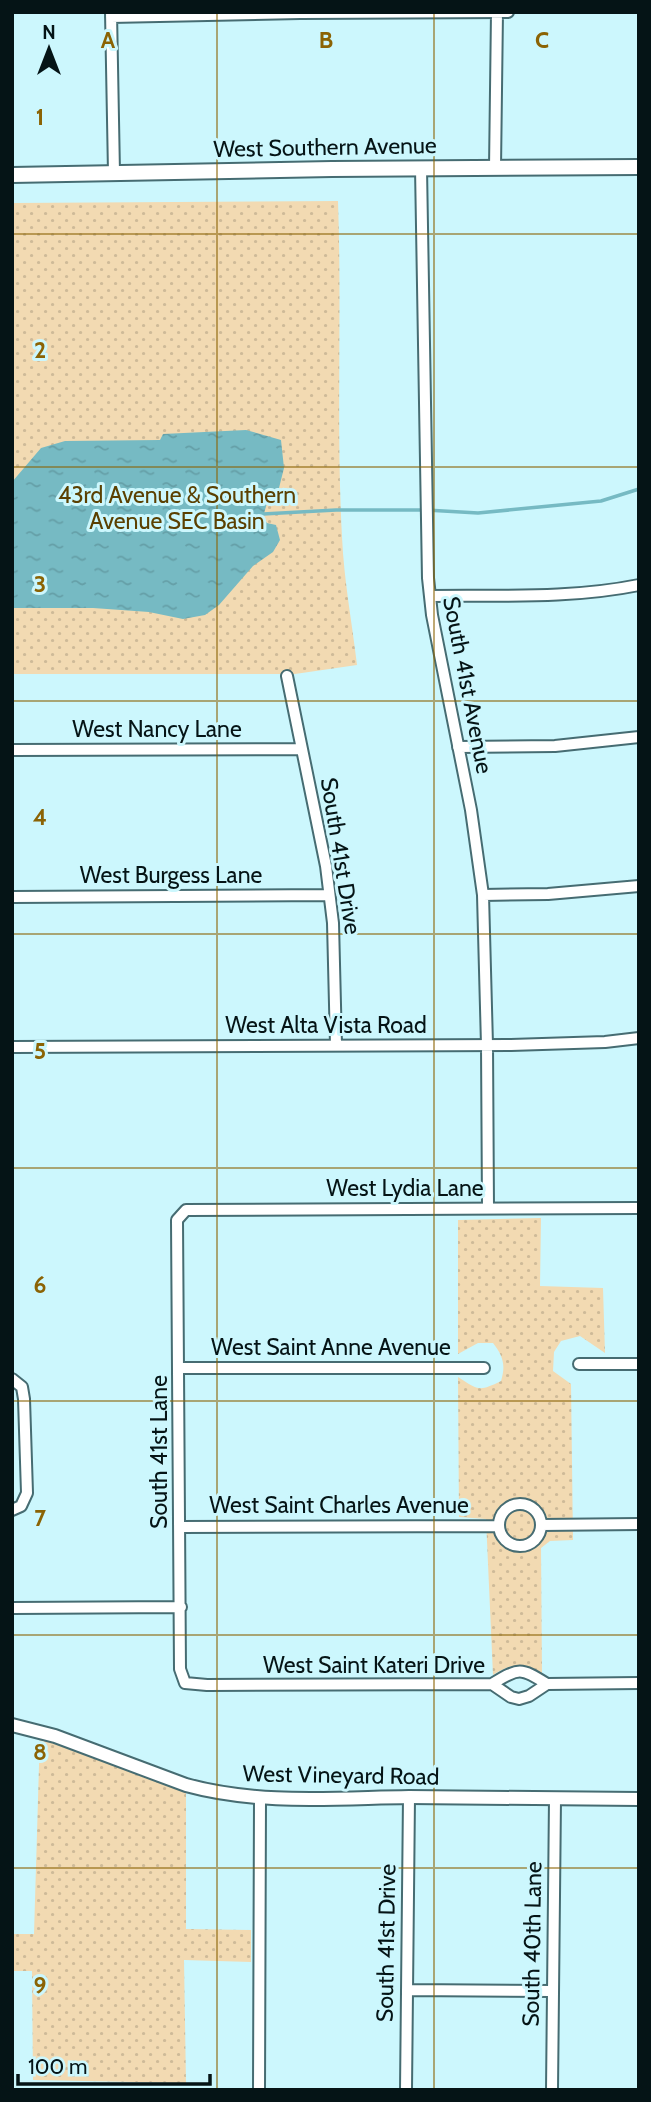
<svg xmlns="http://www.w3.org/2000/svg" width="651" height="2102" font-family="Cabin,sans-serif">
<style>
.park{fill:url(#park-dots)}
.water{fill:url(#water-ripples)}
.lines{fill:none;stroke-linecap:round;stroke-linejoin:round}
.stream{stroke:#76bac3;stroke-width:3.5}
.minor-casing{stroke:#466c72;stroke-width:14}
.tertiary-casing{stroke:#466c72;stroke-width:16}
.secondary-casing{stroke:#466c72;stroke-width:18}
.minor{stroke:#fff;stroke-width:10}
.tertiary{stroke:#fff;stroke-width:12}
.secondary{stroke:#fff;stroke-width:14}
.grid{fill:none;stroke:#8b6304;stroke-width:2;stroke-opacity:0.55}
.labels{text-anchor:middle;stroke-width:6;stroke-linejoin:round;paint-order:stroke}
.street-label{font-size:23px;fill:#051416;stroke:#ccf7fd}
.park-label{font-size:23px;fill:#5b4001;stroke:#ccf7fd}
.grid-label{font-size:23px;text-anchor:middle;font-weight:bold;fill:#8b6304;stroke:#ccf7fd;stroke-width:6;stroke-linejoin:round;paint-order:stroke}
</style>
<defs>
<pattern id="park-dots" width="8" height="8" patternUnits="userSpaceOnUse" patternTransform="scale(1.75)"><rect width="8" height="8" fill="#f2dab2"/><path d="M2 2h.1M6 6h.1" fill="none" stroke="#ceba98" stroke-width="1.8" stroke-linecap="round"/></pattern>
<pattern id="water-ripples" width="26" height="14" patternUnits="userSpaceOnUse" patternTransform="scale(1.75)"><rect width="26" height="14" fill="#76bac3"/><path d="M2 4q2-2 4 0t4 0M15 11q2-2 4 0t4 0" fill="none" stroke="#659fa7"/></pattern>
</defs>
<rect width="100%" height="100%" fill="#ccf7fd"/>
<path class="park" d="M338,201C342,313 336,425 342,537C344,581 352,622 357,665L295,674H12V203Z
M541,1218L540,1286L603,1288L605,1353L580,1336L561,1341L554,1352L553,1371L571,1384L573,1540L550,1541L541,1548L542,1676C522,1665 514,1661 493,1675L486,1519L459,1517L458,1377C478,1390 479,1392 501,1381C506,1365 503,1356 493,1343H478L458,1354V1220Z
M40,1732L186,1785V1929L251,1930V1962L184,1960L186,2083L33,2080L32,1971H12V1934H34Z"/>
<path class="water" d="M246,430L281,440L284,468L276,500L267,503L263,517L267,523L276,525L280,540L273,552L253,566L219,605L205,615L183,619L149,612L93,608H12V482L41,448L65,441L160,440L163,434Z"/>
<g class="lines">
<path class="stream" d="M263,514L336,510H426L478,513L601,501L639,489"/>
<g class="minor-casing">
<path id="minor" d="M111,12L114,173
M111,17L300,13L508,12
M421,168L428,578L432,615L471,810L483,895L487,1045L488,1208
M495,168L497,12
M430,596C500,595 570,599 639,585
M287,676L326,866L333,923L336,1045
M458,747L555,746L639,737
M12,750L302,749
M483,895L548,894L639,886
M12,897L329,895
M12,1047L511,1045L605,1042L639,1038
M639,1208L186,1210L177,1220L180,1669L185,1683L207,1685L492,1684L511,1697L519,1699L529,1696L547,1684L639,1683
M579,1364H639
M179,1368H484
M12,1379L22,1387L24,1399L27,1493L21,1506L12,1510
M499 1525a21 21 0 1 1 42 0a21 21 0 1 1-42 0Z
M541,1525L639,1524
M180,1527L498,1526
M12,1608L181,1607
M492,1684C519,1668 520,1667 547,1684
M407,1990L552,1991
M259,2090L260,1799
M406,2090L409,1797
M552,2090L555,1799"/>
</g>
<g class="tertiary-casing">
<path id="tertiary" d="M12,1725L55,1736L186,1785C259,1805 334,1798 409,1797C485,1797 562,1799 639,1799"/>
</g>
<g class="secondary-casing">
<path id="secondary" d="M12,175L332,169L639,167"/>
</g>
<use href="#minor" class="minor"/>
<use href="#tertiary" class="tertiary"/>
<use href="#secondary" class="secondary"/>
</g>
<path class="grid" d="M217,12V2090M434,12V2090M12,234H639M12,467H639M12,701H639M12,934H639M12,1168H639M12,1401H639M12,1635H639M12,1868H639"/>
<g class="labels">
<g class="street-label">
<text transform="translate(325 147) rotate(-1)" y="8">West Southern Avenue</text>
<text transform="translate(468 685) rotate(79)" y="8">South 41st Avenue</text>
<text x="157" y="737">West Nancy Lane</text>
<text transform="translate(341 856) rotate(81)" y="8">South 41st Drive</text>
<text x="171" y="883">West Burgess Lane</text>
<text x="326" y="1033">West Alta Vista Road</text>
<text x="405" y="1196">West Lydia Lane</text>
<text x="331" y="1355">West Saint Anne Avenue</text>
<text transform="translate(159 1452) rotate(-90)" y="8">South 41st Lane</text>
<text x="339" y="1513">West Saint Charles Avenue</text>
<text x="374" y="1673">West Saint Kateri Drive</text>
<text transform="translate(341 1775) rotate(1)" y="8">West Vineyard Road</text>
<text transform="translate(386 1943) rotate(-89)" y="8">South 41st Drive</text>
<text transform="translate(532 1944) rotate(-89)" y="8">South 40th Lane</text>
</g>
<g class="park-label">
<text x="177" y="503">43rd Avenue &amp; Southern<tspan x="177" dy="26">Avenue SEC Basin</tspan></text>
</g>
</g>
<g class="grid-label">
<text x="108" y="48">A</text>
<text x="326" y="48">B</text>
<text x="542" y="48">C</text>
<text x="40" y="125">1</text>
<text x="40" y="358">2</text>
<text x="40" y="592">3</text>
<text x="40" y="825">4</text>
<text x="40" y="1059">5</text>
<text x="40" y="1293">6</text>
<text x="40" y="1526">7</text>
<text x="40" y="1760">8</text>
<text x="40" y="1993">9</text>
</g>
<rect width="651" height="2102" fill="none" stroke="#051416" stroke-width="28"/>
<g transform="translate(49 49)" stroke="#ccf7fd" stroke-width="5" paint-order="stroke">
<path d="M0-5L12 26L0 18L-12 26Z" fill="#051416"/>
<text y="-10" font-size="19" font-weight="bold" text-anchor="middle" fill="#051416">N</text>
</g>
<path d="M18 2074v10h192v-10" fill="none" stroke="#051416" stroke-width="3.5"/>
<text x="28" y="2074" font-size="21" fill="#051416" stroke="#ccf7fd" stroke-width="5" paint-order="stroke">100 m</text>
</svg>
